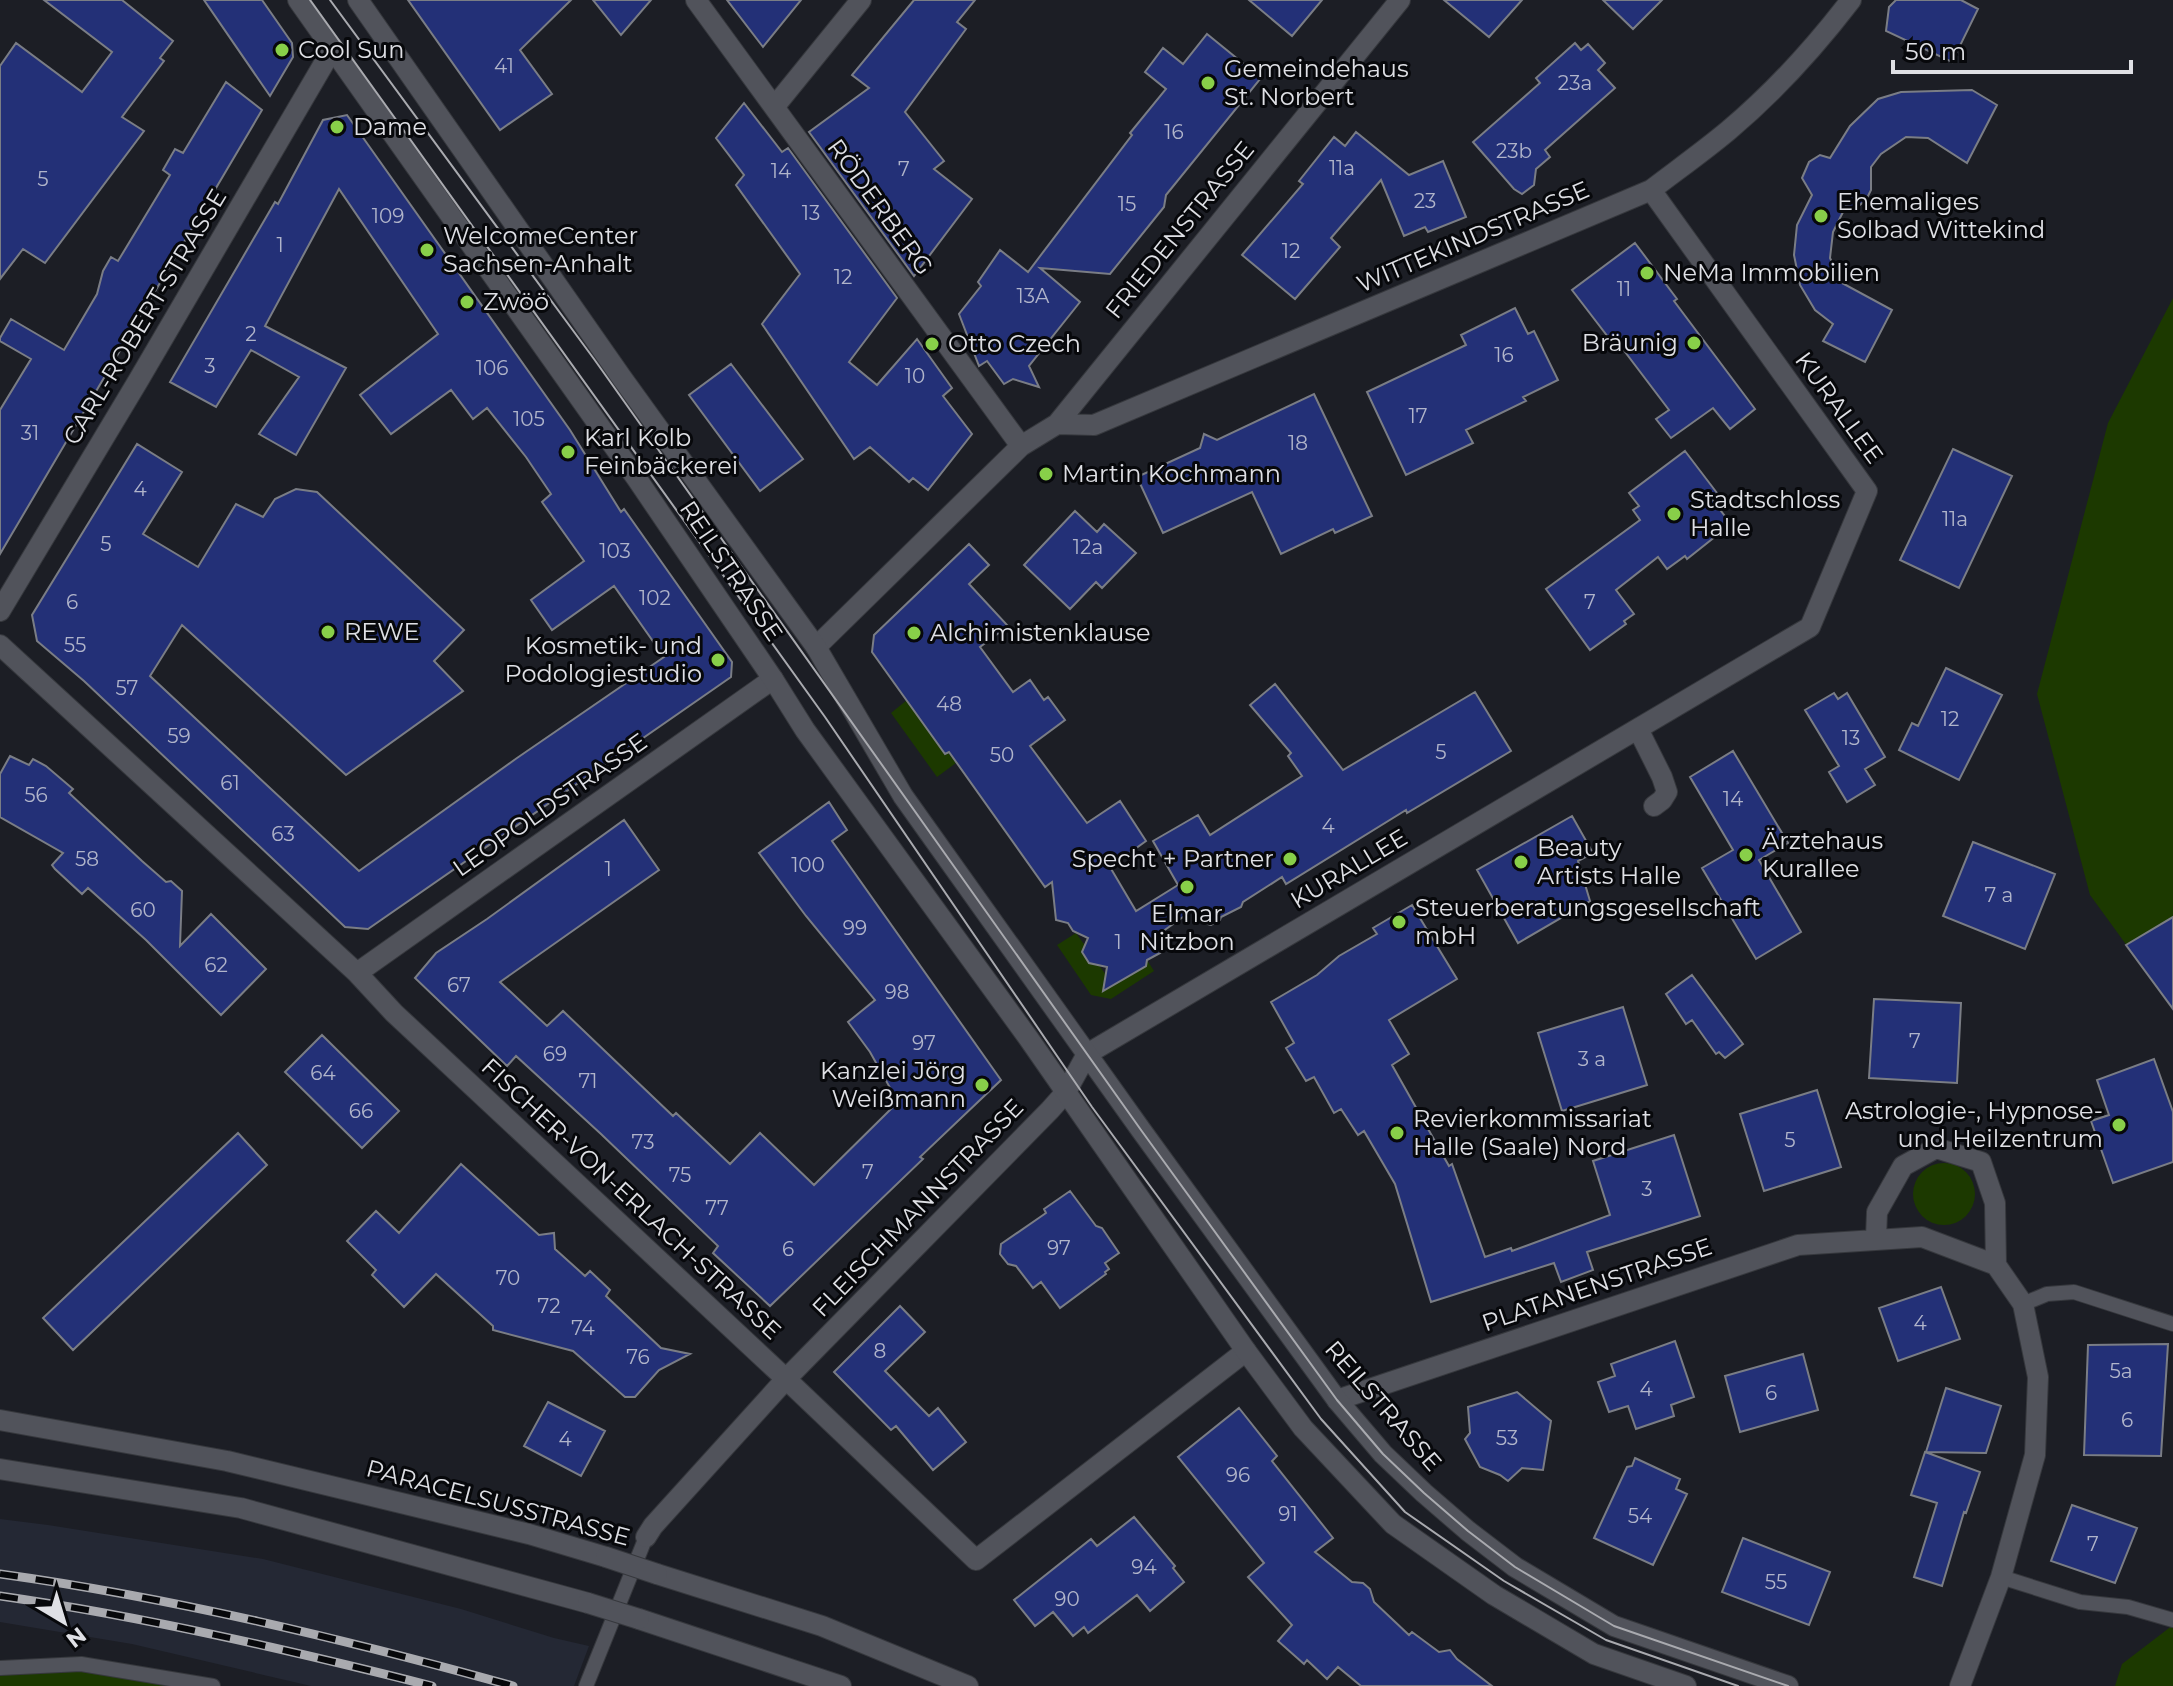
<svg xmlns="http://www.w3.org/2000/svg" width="2173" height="1686" font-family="Montserrat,sans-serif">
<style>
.built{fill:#242834}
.green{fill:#1c3900}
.building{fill:#233077;stroke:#7a7d85;stroke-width:2}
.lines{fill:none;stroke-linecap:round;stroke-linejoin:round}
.service-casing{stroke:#36383d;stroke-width:16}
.minor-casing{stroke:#36383d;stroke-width:22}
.tertiary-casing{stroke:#36383d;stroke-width:22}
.secondary-casing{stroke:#36383d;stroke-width:22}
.service{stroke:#51535b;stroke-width:14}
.minor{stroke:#51535b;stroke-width:20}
.tertiary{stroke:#51535b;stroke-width:20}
.secondary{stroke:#51535b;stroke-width:20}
.tram{stroke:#a9aaaf;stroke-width:2}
.rail-casing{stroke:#a9aaaf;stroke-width:9}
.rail{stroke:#07080b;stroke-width:6;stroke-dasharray:18;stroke-linecap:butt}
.secondary-bridge-casing{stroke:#36383d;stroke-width:22;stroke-linecap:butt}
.secondary-bridge{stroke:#51535b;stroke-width:20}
.poi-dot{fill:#88cf49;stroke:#07080b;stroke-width:3}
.labels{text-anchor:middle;stroke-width:6;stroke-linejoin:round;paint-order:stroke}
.number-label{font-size:20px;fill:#b0b4ca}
.poi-label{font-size:24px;fill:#dfe0e5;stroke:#07080b;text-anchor:start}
.street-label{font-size:24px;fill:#dfe0e5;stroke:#07080b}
</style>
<rect width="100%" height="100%" fill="#1c1e25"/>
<path class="built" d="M0,1519L48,1525L263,1559L461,1609L554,1638L589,1646L574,1686H311L132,1644L0,1622Z"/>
<path class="green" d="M2173,298V1009L2090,895L2037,694L2108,423Z
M907,700L956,763L937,777L891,713Z
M1076,933L1106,975L1105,980L1117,983L1118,977L1146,966L1147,960L1154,971L1111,999L1091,995L1057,945Z
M1913 1194a31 31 0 1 1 62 0a31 31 0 1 1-62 0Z
M2173,1625V1686H2115L2122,1664Z
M81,1664L203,1686H0V1669Z"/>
<path class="building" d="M44,0H122L173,41L160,58L164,61L122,117L144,131L45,263L23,249L0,279V66L16,43L82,92L112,52Z
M204,0H262L292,43L293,57L270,96Z
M408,0H571L520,50L552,94L500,130Z
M593,0H651L621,35Z
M727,0H801L763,47Z
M914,0H975L957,22L966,29L905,112L944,161L934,169L972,199L914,276L809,132L869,88L852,75Z
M1249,0H1322L1292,36Z
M1444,0H1522L1489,37Z
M1603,0H1662L1633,29Z
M1896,0H1961L1978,9L1952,62L1886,31L1889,7Z
M1207,34L1261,78L1166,195L1164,207L1110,274L1040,268L1080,302L1029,366L1039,387L1013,379L1004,384L987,361L979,366L959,314L981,286L978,282L1000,250L1028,272L1132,135L1130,133L1166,89L1145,72L1163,48L1183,64Z
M1575,43L1581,50L1588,44L1605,63L1598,70L1615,88L1545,150L1550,157L1536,169L1534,185L1522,194L1514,189L1473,142L1540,83L1536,78Z
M226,82L262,110L0,554V410L31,359L0,341V338L11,319L64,350L97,294L103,271L111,257L118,261L170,175L163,170L175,149L183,153Z
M1972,90L1997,105L1967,163L1928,138L1906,137L1881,154L1871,167V190L1866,200L1856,208L1846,206L1833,232L1830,258L1842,283L1892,310L1865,362L1823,341L1833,324L1815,310L1800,285L1794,255L1797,225L1812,195L1802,178L1809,162L1820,155L1830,158L1850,126L1878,99L1901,92Z
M744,103L782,152L788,148L897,298L849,362L877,385L917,339L952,388L943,396L972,434L928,490L913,478L909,482L870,447L854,459L762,324L800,274L736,185L744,175L716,138Z
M347,115L570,430L621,512L624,509L732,662L731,677L368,929L345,927L84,681L37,641L32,615L137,444L182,472L143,534L198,567L236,504L263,517L275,499L296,489L317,492L464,630L434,661L463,691L346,775L182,625L150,676L359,871L517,758L664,657L614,586L552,630L531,600L584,561L542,502L551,494L526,457L487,408L473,419L451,390L391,434L360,395L438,334L339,189L265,326L346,368L296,455L259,434L299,377L251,350L216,407L170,382L275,202L278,204L323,120Z
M1356,132L1409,175L1443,161L1466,217L1428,232L1425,227L1404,236L1381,180L1331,238L1340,247L1295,299L1242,255L1303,184L1299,181L1334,137L1345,146Z
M1635,243L1677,299L1674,301L1755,409L1730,429L1713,408L1671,438L1656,419L1669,410L1619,344L1615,346L1572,290Z
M1515,308L1528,334L1534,331L1558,380L1523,397L1526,401L1466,430L1473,443L1406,475L1367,392L1466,345L1461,335Z
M731,364L803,459L760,491L689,395Z
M1314,394L1372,516L1335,533L1333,529L1281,554L1252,492L1163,533L1137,477L1200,448L1204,434L1217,440Z
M1953,449L2012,476L1959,588L1900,560Z
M1685,451L1717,493L1711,498L1731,524L1687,559L1685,556L1667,569L1658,557L1616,590L1634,614L1624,621L1626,624L1590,650L1546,589L1640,520L1633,510L1639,506L1629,493Z
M1075,511L1097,532L1104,524L1136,553L1102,588L1096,582L1070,609L1024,565Z
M969,544L989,565L969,584L1008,626L980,647L1013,692L1030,680L1044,700L1048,697L1065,720L1030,746L1087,823L1120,801L1146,841L1110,867L1136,911L1178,885L1153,841L1198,815L1210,835L1302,776L1288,756L1291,753L1250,705L1275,684L1343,770L1475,692L1511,751L1407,813L1406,810L1286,884L1282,877L1243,902L1241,907L1221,917L1220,920L1211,925L1200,922L1193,910L1152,939L1160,953L1147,960L1146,966L1103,991L1107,967L1089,963L1082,952L1088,938L1073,931L1068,923L1056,920L1052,882L1045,887L949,752L945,754L872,652L874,635Z
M1946,668L2002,695L1959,780L1899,750L1912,723L1918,726Z
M1834,693L1838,699L1847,693L1885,757L1865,769L1875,785L1847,802L1829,772L1839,766L1805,710Z
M1733,751L1788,843L1759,860L1801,932L1756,959L1702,868L1733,850L1690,777Z
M10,756L29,765L33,759L46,766L73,789L69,793L142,861L166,882L171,881L182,891L180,946L211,914L266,969L221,1015L146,940L88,888L82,894L55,869L52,865L63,853L0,817V774Z
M829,802L847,830L832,841L1001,1080L920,1157L923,1159L770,1306L713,1253L718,1246L601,1134L516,1056L507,1066L415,978L436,953L487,919L624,820L659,870L500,982L547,1026L563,1011L673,1116L676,1113L730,1164L760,1133L814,1185L898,1102L870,1052L848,1022L875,1000L806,916L759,853Z
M1572,816L1593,853L1578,861L1590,901L1518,943L1477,870Z
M1973,842L2055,874L2025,949L1943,916Z
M1412,905L1457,979L1389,1020L1409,1054L1392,1065L1449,1166L1452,1164L1485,1257L1511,1248L1512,1251L1610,1215L1593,1161L1674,1135L1700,1216L1587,1252L1593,1270L1561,1282L1554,1263L1431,1302L1395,1184L1364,1131L1358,1135L1341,1109L1334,1113L1314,1077L1306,1081L1286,1048L1294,1043L1271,1002L1317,975L1339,956L1377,934L1373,928Z
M2173,917V1009L2126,945Z
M1692,975L1743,1044L1725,1058L1719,1052L1716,1054L1692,1020L1686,1024L1666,994Z
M1874,999L1961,1003L1957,1083L1869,1078Z
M1623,1007L1647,1085L1562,1111L1538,1033Z
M322,1035L399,1111L362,1148L285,1072Z
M2154,1059L2173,1112V1162L2113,1183L2091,1121L2109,1115L2097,1080Z
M1817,1090L1841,1167L1764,1191L1740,1114Z
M238,1133L267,1165L73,1350L43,1318Z
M461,1164L539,1235L554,1233L555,1249L585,1276L590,1271L610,1290L606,1296L661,1348L690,1354L659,1370L635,1397H625L573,1351L493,1330V1326L436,1274L404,1307L372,1275L376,1270L347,1241L376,1211L399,1233Z
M1070,1191L1096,1226L1102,1228L1119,1253L1105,1263L1109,1269L1105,1272L1106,1274L1060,1308L1041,1282L1033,1288L1016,1266L1008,1264L1000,1254L1001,1244L1046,1213L1044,1209Z
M1941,1287L1960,1339L1898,1361L1879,1308Z
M900,1306L925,1332L885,1371L929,1416L938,1408L966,1442L933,1470L896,1426L891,1430L834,1372Z
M1675,1341L1694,1397L1671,1405L1674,1416L1636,1429L1628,1406L1609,1412L1598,1382L1615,1376L1611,1364Z
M2168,1344L2161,1456L2084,1455L2088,1345Z
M1803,1354L1818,1410L1740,1432L1725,1376Z
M1946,1388L2001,1406L1986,1453L1926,1452Z
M1517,1392L1551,1421L1543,1470L1522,1468L1508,1481L1500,1475L1480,1467L1465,1439L1470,1433L1468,1407Z
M548,1402L605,1431L581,1476L524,1446Z
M1239,1408L1277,1456L1272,1461L1333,1538L1315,1552L1352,1582L1363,1583L1370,1589L1374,1602L1409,1635L1412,1632L1439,1652L1450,1650L1457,1659L1492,1686H1361L1338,1667L1327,1679L1307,1660L1304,1664L1278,1641L1292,1625L1248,1577L1264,1563L1178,1457Z
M1925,1452L1980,1472L1966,1513L1964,1512L1942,1586L1914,1577L1937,1503L1911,1495Z
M1635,1458L1680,1479L1676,1489L1687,1494L1653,1565L1594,1538L1627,1467L1632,1466Z
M2072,1505L2137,1528L2115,1583L2051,1561Z
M1134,1517L1175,1566L1173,1568L1184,1582L1150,1611L1137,1595L1088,1633L1084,1627L1073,1636L1053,1612L1035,1626L1014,1600L1091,1539L1097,1546Z
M1743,1538L1830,1572L1809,1625L1722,1592Z"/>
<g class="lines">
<g class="service-casing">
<path id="service" d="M2023,1304L2047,1294L2074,1292L2173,1324
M2001,1577L2080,1602L2128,1607L2173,1620
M0,1668L81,1664L213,1686
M586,1686L646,1537"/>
</g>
<g class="minor-casing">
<path id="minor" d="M696,0L1021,446
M775,106L861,0
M1057,424L1094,425L1651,190C1677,170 1704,151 1729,130C1774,92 1815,47 1851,0
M0,611L138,381L333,48
M0,645L357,973L394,1013L786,1379L976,1560L1246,1351
M816,647L1021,446L1057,424L1400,0
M1638,729L1662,777L1667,792L1662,800L1654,806
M357,973L773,679
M1087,1054L1810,627L1867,491L1651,190
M1876,1238L1877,1212L1903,1166L1936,1148L1981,1162L1995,1203L1996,1265
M1337,1400L1798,1245L1922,1237L1996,1265
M646,1537L653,1526L786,1379L1050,1110L1066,1092
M1960,1686L2001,1577L2035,1455L2038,1377L2023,1304L1996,1265"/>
</g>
<g class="tertiary-casing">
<path id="tertiary" d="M298,0L637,479L773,679L805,730L1029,1039L1246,1351L1303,1428L1393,1524L1494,1595L1594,1654L1686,1686
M358,0L622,378L816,647L903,796L1141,1130L1337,1400L1383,1454L1424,1493L1468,1531L1515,1567L1614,1626L1788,1686
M1066,1092L1087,1054"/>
</g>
<g class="secondary-casing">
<path id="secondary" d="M0,1420L227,1461L529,1534L606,1557
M0,1469L241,1508L588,1603
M657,1574L822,1626L968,1686
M639,1619L841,1686"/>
</g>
<use href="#service" class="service"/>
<use href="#minor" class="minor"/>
<use href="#tertiary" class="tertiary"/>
<use href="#secondary" class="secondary"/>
<path class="tram" d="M310,0L825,717L1092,1107L1321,1419L1405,1512L1504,1581L1606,1640L1738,1686
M330,0L594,359L1141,1130L1337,1400L1383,1454L1424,1493L1468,1531L1515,1567L1614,1626L1788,1686"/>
<g class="rail-casing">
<path id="rail" d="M0,1574C173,1598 344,1639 513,1686
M0,1596C146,1617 289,1650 432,1686"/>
</g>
<use href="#rail" class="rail"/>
<g class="secondary-bridge-casing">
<path id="secondary-bridge" d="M606,1557L657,1574
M588,1603L639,1619"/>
</g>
<use href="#secondary-bridge" class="secondary-bridge"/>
</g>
<g class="poi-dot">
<circle cx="282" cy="50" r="8"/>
<circle cx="1208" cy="83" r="8"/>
<circle cx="337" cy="127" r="8"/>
<circle cx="1821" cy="216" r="8"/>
<circle cx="427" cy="250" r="8"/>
<circle cx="1647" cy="273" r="8"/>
<circle cx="467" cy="302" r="8"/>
<circle cx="1694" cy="343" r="8"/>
<circle cx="932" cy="344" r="8"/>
<circle cx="568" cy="452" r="8"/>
<circle cx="1046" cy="474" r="8"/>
<circle cx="1674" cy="514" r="8"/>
<circle cx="328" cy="632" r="8"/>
<circle cx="914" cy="633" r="8"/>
<circle cx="718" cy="660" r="8"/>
<circle cx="1746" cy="855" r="8"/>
<circle cx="1290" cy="859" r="8"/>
<circle cx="1521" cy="862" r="8"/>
<circle cx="1187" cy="887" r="8"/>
<circle cx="1399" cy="922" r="8"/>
<circle cx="982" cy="1085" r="8"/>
<circle cx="2119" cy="1125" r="8"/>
<circle cx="1397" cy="1133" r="8"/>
</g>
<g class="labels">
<g class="number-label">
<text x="504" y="73">41</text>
<text x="1575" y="90">23a</text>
<text x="1174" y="139">16</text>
<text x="1514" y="158">23b</text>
<text x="1342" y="175">11a</text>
<text x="904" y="176">7</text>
<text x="781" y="178">14</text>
<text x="43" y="186">5</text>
<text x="1425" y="208">23</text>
<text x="1127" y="211">15</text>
<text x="811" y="220">13</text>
<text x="388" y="223">109</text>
<text x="280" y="252">1</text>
<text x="1291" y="258">12</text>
<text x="843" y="284">12</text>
<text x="1624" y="296">11</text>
<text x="1033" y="303">13A</text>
<text x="251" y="341">2</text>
<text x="1504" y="362">16</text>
<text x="210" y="373">3</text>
<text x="492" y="375">106</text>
<text x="915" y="383">10</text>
<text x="1418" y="423">17</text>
<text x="529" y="426">105</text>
<text x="30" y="440">31</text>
<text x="1298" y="450">18</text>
<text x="140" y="496">4</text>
<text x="1955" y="526">11a</text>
<text x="106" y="551">5</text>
<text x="1088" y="554">12a</text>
<text x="615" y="558">103</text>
<text x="655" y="605">102</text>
<text x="72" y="609">6</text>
<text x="1590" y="609">7</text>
<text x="75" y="652">55</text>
<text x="127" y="695">57</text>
<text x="949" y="711">48</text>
<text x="1950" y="726">12</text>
<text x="179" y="743">59</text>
<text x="1851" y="745">13</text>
<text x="1441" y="759">5</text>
<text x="1002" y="762">50</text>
<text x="230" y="790">61</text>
<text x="36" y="802">56</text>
<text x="1733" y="806">14</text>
<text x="1328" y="833">4</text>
<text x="283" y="841">63</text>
<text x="87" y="866">58</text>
<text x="808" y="872">100</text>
<text x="608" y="876">1</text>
<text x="1999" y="902">7 a</text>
<text x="143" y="917">60</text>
<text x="855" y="935">99</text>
<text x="1118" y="949">1</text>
<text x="216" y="972">62</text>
<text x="459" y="992">67</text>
<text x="897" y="999">98</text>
<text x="1915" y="1048">7</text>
<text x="924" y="1050">97</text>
<text x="555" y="1061">69</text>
<text x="1592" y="1066">3 a</text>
<text x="323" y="1080">64</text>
<text x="588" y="1088">71</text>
<text x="361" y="1118">66</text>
<text x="1790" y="1147">5</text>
<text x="643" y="1149">73</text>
<text x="868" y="1179">7</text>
<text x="680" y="1182">75</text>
<text x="1647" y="1196">3</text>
<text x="717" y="1215">77</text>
<text x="1059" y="1255">97</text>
<text x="788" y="1256">6</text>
<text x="508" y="1285">70</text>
<text x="549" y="1313">72</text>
<text x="1920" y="1330">4</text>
<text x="583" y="1335">74</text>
<text x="880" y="1358">8</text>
<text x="638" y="1364">76</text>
<text x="2121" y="1378">5a</text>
<text x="1646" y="1396">4</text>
<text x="1771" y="1400">6</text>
<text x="2127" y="1427">6</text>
<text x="1507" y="1445">53</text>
<text x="565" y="1446">4</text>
<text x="1238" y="1482">96</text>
<text x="1288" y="1521">91</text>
<text x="1640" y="1523">54</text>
<text x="2093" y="1551">7</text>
<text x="1144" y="1574">94</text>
<text x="1776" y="1589">55</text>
<text x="1067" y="1606">90</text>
</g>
<g class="poi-label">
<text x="298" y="58">Cool Sun</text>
<text x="1224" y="77">Gemeindehaus<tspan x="1224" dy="28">St. Norbert</tspan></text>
<text x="353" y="135">Dame</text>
<text x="1837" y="210">Ehemaliges<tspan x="1837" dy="28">Solbad Wittekind</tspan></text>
<text x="443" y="244">WelcomeCenter<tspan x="443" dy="28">Sachsen-Anhalt</tspan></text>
<text x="1663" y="281">NeMa Immobilien</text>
<text x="483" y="310">Zwöö</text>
<text x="1678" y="351" text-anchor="end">Bräunig</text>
<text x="948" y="352">Otto Czech</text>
<text x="584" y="446">Karl Kolb<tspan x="584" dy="28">Feinbäckerei</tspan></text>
<text x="1062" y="482">Martin Kochmann</text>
<text x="1690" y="508">Stadtschloss<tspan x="1690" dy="28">Halle</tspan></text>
<text x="344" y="640">REWE</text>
<text x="930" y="641">Alchimistenklause</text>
<text x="702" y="654" text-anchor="end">Kosmetik- und<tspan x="702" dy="28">Podologiestudio</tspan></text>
<text x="1762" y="849">Ärztehaus<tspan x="1762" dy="28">Kurallee</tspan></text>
<text x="1537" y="856">Beauty<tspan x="1537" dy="28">Artists Halle</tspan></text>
<text x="1274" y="867" text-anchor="end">Specht + Partner</text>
<text x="1415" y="916">Steuerberatungsgesellschaft<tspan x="1415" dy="28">mbH</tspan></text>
<text x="1187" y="922" text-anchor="middle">Elmar<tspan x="1187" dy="28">Nitzbon</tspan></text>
<text x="966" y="1079" text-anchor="end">Kanzlei Jörg<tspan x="966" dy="28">Weißmann</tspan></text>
<text x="2103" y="1119" text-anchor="end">Astrologie-, Hypnose-<tspan x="2103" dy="28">und Heilzentrum</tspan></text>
<text x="1413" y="1127">Revierkommissariat<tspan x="1413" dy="28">Halle (Saale) Nord</tspan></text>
</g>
<g class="street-label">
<text transform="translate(880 207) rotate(54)" y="8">RÖDERBERG</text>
<text transform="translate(1180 230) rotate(-51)" y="8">FRIEDENSTRASSE</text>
<text transform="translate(1473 237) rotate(-23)" y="8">WITTEKINDSTRASSE</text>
<text transform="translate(145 317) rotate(-59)" y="8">CARL-ROBERT-STRASSE</text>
<text transform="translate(1839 408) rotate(54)" y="8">KURALLEE</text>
<text transform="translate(731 571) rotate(56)" y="8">REILSTRASSE</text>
<text transform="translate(550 805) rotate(-35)" y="8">LEOPOLDSTRASSE</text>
<text transform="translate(1349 869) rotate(-31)" y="8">KURALLEE</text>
<text transform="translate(631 1199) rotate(43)" y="8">FISCHER-VON-ERLACH-STRASSE</text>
<text transform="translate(918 1208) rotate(-46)" y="8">FLEISCHMANNSTRASSE</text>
<text transform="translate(1597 1285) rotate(-19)" y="8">PLATANENSTRASSE</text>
<text transform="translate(1383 1406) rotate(49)" y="8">REILSTRASSE</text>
<text transform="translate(498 1503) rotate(15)" y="8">PARACELSUSSTRASSE</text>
</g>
</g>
<g transform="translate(64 1622) rotate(142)" stroke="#07080b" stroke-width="6" paint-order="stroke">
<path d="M0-6L14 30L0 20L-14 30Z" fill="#dfe0e5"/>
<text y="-12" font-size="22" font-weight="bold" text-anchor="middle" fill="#dfe0e5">N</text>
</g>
<path d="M1893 60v12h238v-12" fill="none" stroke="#dfe0e5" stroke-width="4"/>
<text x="1905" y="60" font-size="24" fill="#dfe0e5" stroke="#07080b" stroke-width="6" paint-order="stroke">50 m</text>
</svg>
